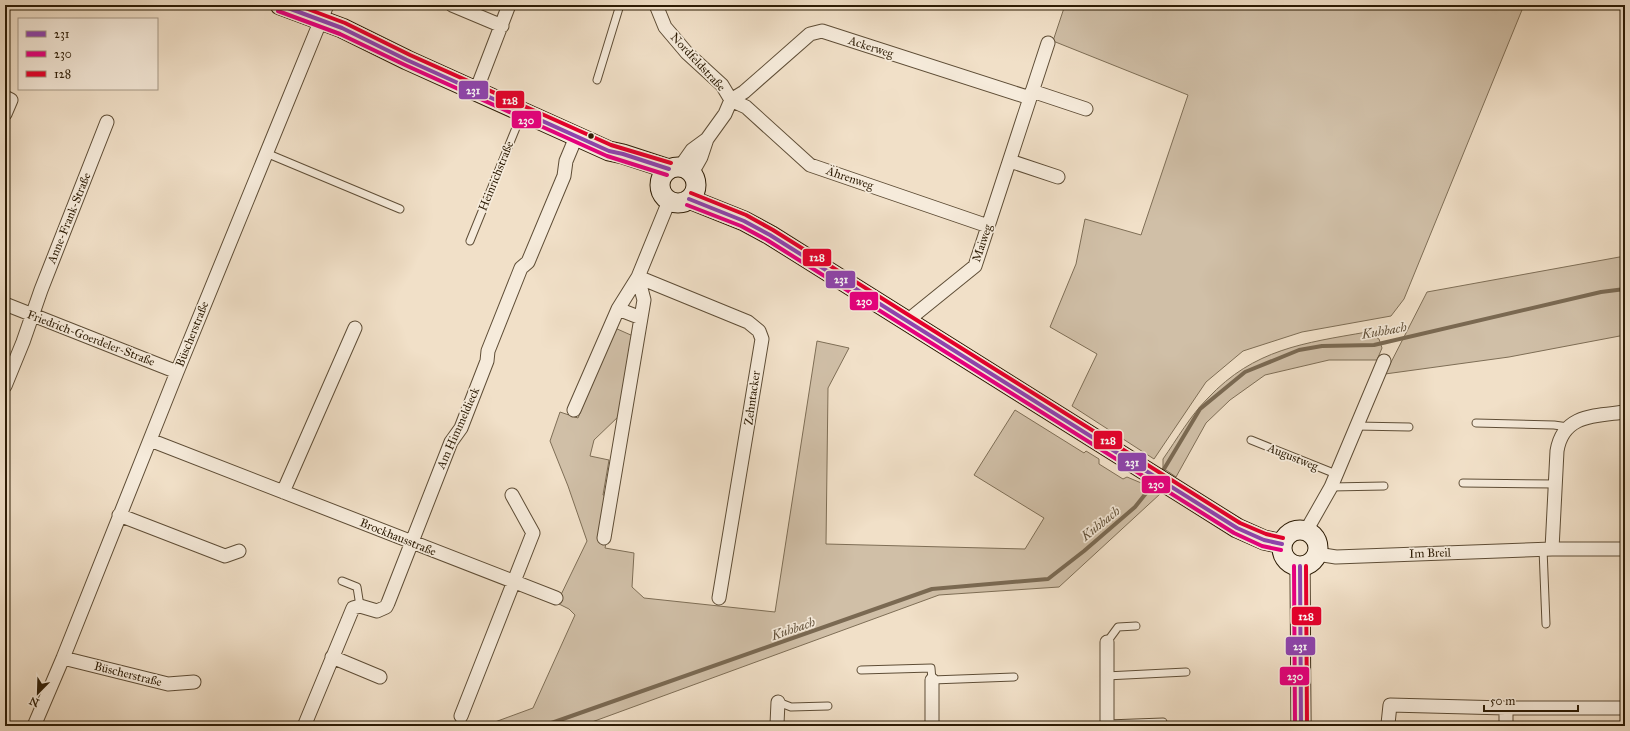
<svg xmlns="http://www.w3.org/2000/svg" width="1630" height="731" font-family="'IM FELL Great Primer',serif">
<style>
.green{fill:#d0bfa7;stroke:#7e6e56}
.lines{fill:none;stroke-linecap:round;stroke-linejoin:round}
.stream{stroke:#7a6952;stroke-width:4}
.lane-casing{stroke:#5e4d36;stroke-width:9}
.street-casing{stroke:#5e4d36;stroke-width:15}
.secondary-casing{stroke:#2d1c05;stroke-width:21}
.lane{stroke:#f6ebdb;stroke-width:7}
.street{stroke:#f6ebdb;stroke-width:13}
.secondary{stroke:#f6ebdb;stroke-width:19}
.bus-1-casing{stroke:#f6ebdb;stroke-width:7}
.bus-2-casing{stroke:#f6ebdb;stroke-width:7}
.bus-3-casing{stroke:#f6ebdb;stroke-width:7}
.bus-1{stroke:#8e44ad;stroke-width:4}
.bus-2{stroke:#e5007d;stroke-width:4}
.bus-3{stroke:#e4002b;stroke-width:4}
.bus-dot{fill:#2d1c05;stroke:#f6ebdb;stroke-width:1.5}
.labels{text-anchor:middle;stroke-width:3.5;stroke-linejoin:round;paint-order:stroke}
.street-label{font-size:12px;fill:#2d1c05;stroke:#f6ebdb}
.water-label{font-size:13px;font-style:italic;fill:#615039;stroke:#f6ebdb}
.line-badge{stroke:#f6ebdb;stroke-width:1.5}
.badge-label{font-size:11px;text-anchor:middle;font-weight:bold;fill:#fff}
</style>
<rect width="100%" height="100%" fill="#f1e0c8"/>
<filter id="stains"><feTurbulence type="fractalNoise" baseFrequency=".005" numOctaves="4"/><feColorMatrix values="0 0 0 0 .2 0 0 0 0 .09 0 0 0 0 .02 0 0 0 .5 -.17"/></filter>
<radialGradient id="worn" r=".72"><stop offset=".6" stop-color="#630" stop-opacity="0"/><stop offset="1" stop-color="#630" stop-opacity=".3"/></radialGradient>
<path class="green" d="M1065,5H1524L1404,299L1391,316L1302,332L1243,351L1206,382L1154,459L1072,406L1097,354L1050,327L1076,264L1085,219L1141,235L1188,95L1053,41Z
M1625,256V335L1509,357L1385,374L1427,292Z
M615,328L633,336L620,415L594,440L590,456L609,460L603,495L616,498L605,548L634,553L632,587L644,598L775,612L817,341L849,348L828,388L826,544L1025,549L1044,518L974,475L1015,410L1084,453L1086,451L1099,459V464L1123,479L1127,477L1146,485L1160,494L1059,587L939,595L581,726H484L533,708L575,615L569,609L557,603L587,541L568,486L550,441L560,412L578,418Z
M1367,332L1379,339L1382,348L1377,360H1329L1265,375L1230,400L1206,423L1176,477L1163,468V459C1177,439 1190,416 1208,398C1254,349 1304,343 1367,332Z"/>
<g class="lines">
<path class="stream" d="M1161,474L1200,409L1245,372L1299,350L1322,346L1374,345L1601,292L1625,289
M543,726L932,589L1048,579L1084,551L1135,507L1155,482"/>
<g class="lane-casing">
<path id="lane" d="M597,80L620,5
M266,153L400,209
M470,241L522,113
M1476,423L1554,425L1568,427
M1356,426L1409,427
M1251,440L1336,474
M1463,483L1556,484
M1331,487L1384,486
M1543,549L1546,624
M342,581L357,587L360,606
M1107,642L1118,627L1136,626
M861,670L931,668L932,680L1014,677
M1106,676L1186,672
M778,702L791,707L828,706
M1107,724L1163,722"/>
</g>
<g class="street-casing">
<path id="street" d="M452,5L502,26
M656,5L665,27L687,53L722,85L731,100L725,114L707,139L701,157L692,173
M476,91L509,5
M1032,91L1086,109
M5,97L11,100L5,114
M731,100L744,92L810,34L822,31L1030,98
M731,100L746,107L810,165L988,226
M1010,161L1058,177
M680,167L692,150L707,139
M669,201L638,277L748,322L759,331L762,339L719,598
M5,304L177,372
M618,309L641,318
M907,321L975,266L1048,43
M5,386L23,342L41,290L107,122
M574,410L618,309L638,277L644,300L604,538
M150,440L556,598
M283,492L355,328
M119,515L225,556L239,551
M1306,531L1331,487L1384,361
M1552,549L1557,451C1563,414 1595,416 1625,412
M1317,554L1336,557L1552,549H1625
M1107,642V726
M332,657L380,677
M63,658L168,684L194,682
M1506,708H1625
M461,716L533,533L512,495
M305,724L353,608L360,606L377,611L386,607L388,603L451,442L461,428L487,361L488,351L521,268L528,262L564,176L566,161L576,137
M1388,724L1390,705L1506,708V726
M34,726L63,658L177,372L327,5
M775,726L777,724L778,702
M932,726V680"/>
</g>
<g class="secondary-casing">
<path id="secondary" d="M280,5L342,28L407,60L609,151L623,154L669,169
M660 185a18 18 0 1 1 36 0a18 18 0 1 1-36 0Z
M689,199L744,221L770,235L1237,528L1264,540L1282,544
M1282 548a18 18 0 1 1 36 0a18 18 0 1 1-36 0Z
M1300,566L1301,726"/>
</g>
<use href="#lane" class="lane"/>
<use href="#street" class="street"/>
<use href="#secondary" class="secondary"/>
<g class="bus-1-casing">
<path id="bus-1" d="M280,5L342,28L407,60L609,151L623,154L669,169
M689,199L744,221L770,235L1237,528L1264,540L1282,544
M1300,566L1301,726"/>
</g>
<g class="bus-2-casing">
<path id="bus-2" d="M278,11L340,34L405,65L607,156L667,175
M687,205L741,226L767,240L1234,533L1262,546L1281,550
M1294,566L1295,726"/>
</g>
<g class="bus-3-casing">
<path id="bus-3" d="M297,5L345,23L410,55L611,145L671,163
M691,193L746,215L773,230L1240,523L1266,534L1283,538
M1306,566L1307,726"/>
</g>
<use href="#bus-1" class="bus-1"/>
<use href="#bus-2" class="bus-2"/>
<use href="#bus-3" class="bus-3"/>
</g>
<circle class="bus-dot" cx="591" cy="136" r="3.5"/>
<g class="labels">
<g class="street-label">
<text transform="translate(871 47) rotate(18)" y="4">Ackerweg</text>
<text transform="translate(698 62) rotate(47)" y="4">Nordfeldstraße</text>
<text transform="translate(496 176) rotate(-68)" y="4">Heinrichstraße</text>
<text transform="translate(850 178) rotate(19)" y="4">Ährenweg</text>
<text transform="translate(69 218) rotate(-68)" y="4">Anne-Frank-Straße</text>
<text transform="translate(982 243) rotate(-71)" y="4">Maiweg</text>
<text transform="translate(192 334) rotate(-68)" y="4">Büscherstraße</text>
<text transform="translate(91 338) rotate(21)" y="4">Friedrich-Goerdeler-Straße</text>
<text transform="translate(752 398) rotate(-82)" y="4">Zehntacker</text>
<text transform="translate(458 428) rotate(-66)" y="4">Am Himmeldieck</text>
<text transform="translate(1293 457) rotate(22)" y="4">Augustweg</text>
<text transform="translate(398 537) rotate(22)" y="4">Brockhausstraße</text>
<text transform="translate(1430 553) rotate(-2)" y="4">Im Breil</text>
<text transform="translate(128 674) rotate(14)" y="4">Büscherstraße</text>
</g>
<g class="water-label">
<text transform="translate(1384 330) rotate(-10)" y="5">Kuhbach</text>
<text transform="translate(1100 523) rotate(-39)" y="5">Kuhbach</text>
<text transform="translate(793 628) rotate(-19)" y="5">Kuhbach</text>
</g>
</g>
<g class="line-badge">
<rect x="458" y="80" width="31" height="20" rx="4" fill="#8e44ad"/>
<rect x="495" y="90" width="30" height="19" rx="4" fill="#e4002b"/>
<rect x="511" y="110" width="31" height="19" rx="4" fill="#e5007d"/>
<rect x="802" y="248" width="30" height="19" rx="4" fill="#e4002b"/>
<rect x="825" y="270" width="31" height="19" rx="4" fill="#8e44ad"/>
<rect x="849" y="291" width="30" height="20" rx="4" fill="#e5007d"/>
<rect x="1093" y="430" width="30" height="20" rx="4" fill="#e4002b"/>
<rect x="1117" y="452" width="30" height="20" rx="4" fill="#8e44ad"/>
<rect x="1141" y="475" width="30" height="19" rx="4" fill="#e5007d"/>
<rect x="1291" y="606" width="31" height="20" rx="4" fill="#e4002b"/>
<rect x="1285" y="636" width="31" height="20" rx="4" fill="#8e44ad"/>
<rect x="1279" y="666" width="31" height="20" rx="4" fill="#e5007d"/>
</g>
<g class="badge-label">
<text x="473" y="94">231</text>
<text x="510" y="104">128</text>
<text x="526" y="124">230</text>
<text x="817" y="261">128</text>
<text x="841" y="283">231</text>
<text x="864" y="305">230</text>
<text x="1108" y="444">128</text>
<text x="1132" y="466">231</text>
<text x="1156" y="488">230</text>
<text x="1306" y="620">128</text>
<text x="1300" y="650">231</text>
<text x="1295" y="680">230</text>
</g>
<rect width="1630" height="731" fill="none" stroke="#f1e0c8" stroke-width="20"/>
<rect x="6" y="6" width="1618" height="719" fill="none" stroke="#2d1c05" stroke-width="2"/>
<rect x="10" y="10" width="1610" height="711" fill="none" stroke="#2d1c05"/>
<rect x="18" y="18" width="140" height="72" fill="#f6ebdb" stroke="#a69885"/>
<rect x="26" y="31" width="20" height="6" fill="#8e44ad" stroke="#a69885"/>
<text x="54" y="38" font-size="12" fill="#2d1c05">231</text>
<rect x="26" y="51" width="20" height="6" fill="#e5007d" stroke="#a69885"/>
<text x="54" y="58" font-size="12" fill="#2d1c05">230</text>
<rect x="26" y="71" width="20" height="6" fill="#e4002b" stroke="#a69885"/>
<text x="54" y="78" font-size="12" fill="#2d1c05">128</text>
<g transform="translate(38 693) rotate(203)" stroke="#f6ebdb" stroke-width="3" paint-order="stroke">
<path d="M0-3L7 15L0 10L-7 15Z" fill="#2d1c05"/>
<text y="-6" font-size="11" font-weight="bold" text-anchor="middle" fill="#2d1c05">N</text>
</g>
<path d="M1484 705v6h94v-6" fill="none" stroke="#2d1c05" stroke-width="2"/>
<text x="1490" y="705" font-size="12" fill="#2d1c05" stroke="#f6ebdb" stroke-width="3" paint-order="stroke">50 m</text>
<rect width="100%" height="100%" filter="url(#stains)"/>
<rect width="100%" height="100%" fill="url(#worn)"/>
</svg>
